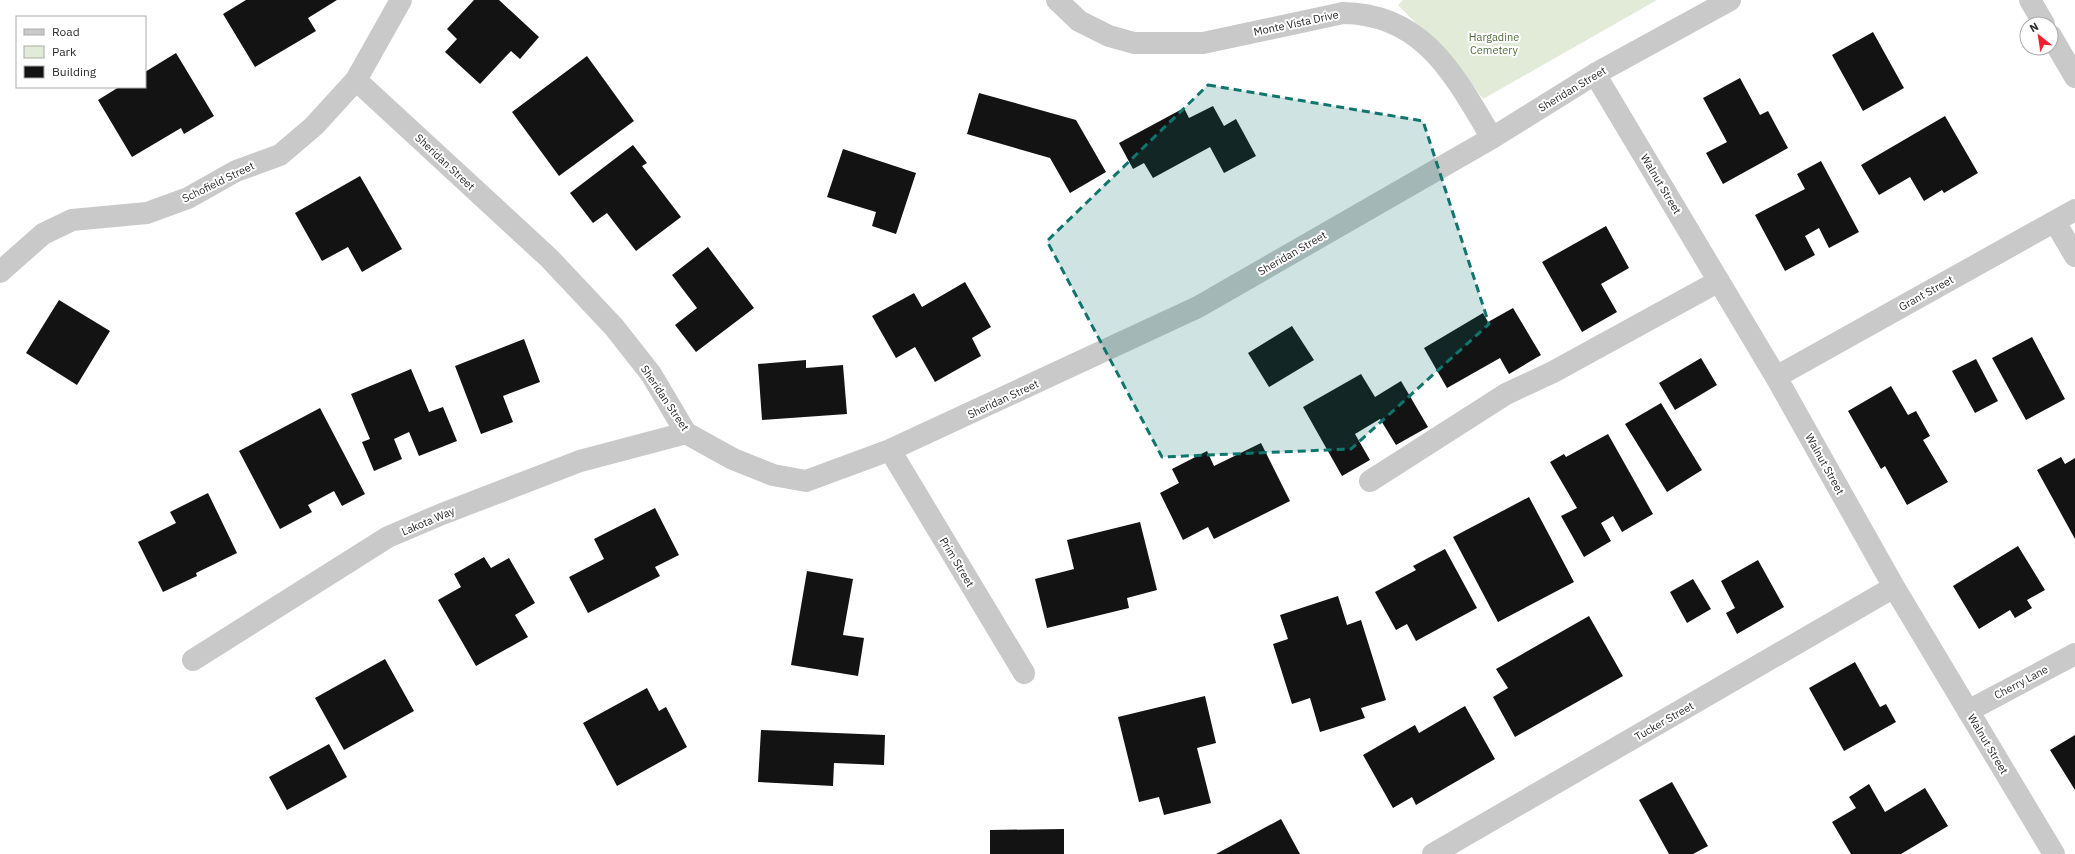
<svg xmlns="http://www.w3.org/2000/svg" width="2075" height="854" font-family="'IBM Plex Sans',sans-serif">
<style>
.green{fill:#e2ebd8}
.building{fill:#131313}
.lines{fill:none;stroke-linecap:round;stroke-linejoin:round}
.minor{stroke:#c9c9c9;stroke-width:22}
.marked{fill:#0f766e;fill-opacity:0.2;stroke:#0f766e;stroke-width:3;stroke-dasharray:8 5;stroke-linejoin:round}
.labels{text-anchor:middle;stroke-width:4;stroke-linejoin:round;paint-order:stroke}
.street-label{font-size:11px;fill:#2c2c2c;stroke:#fff}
.park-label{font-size:11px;fill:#4f6b36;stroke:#fff}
</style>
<rect width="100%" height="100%" fill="#fff"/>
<path class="green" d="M1403,0H1657L1483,99L1454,62L1398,5Z"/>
<path class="building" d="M246,0H337L308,18L316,31L255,67L223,14Z
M474,0H499L539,37L520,59L511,51L480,84L445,52L457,39L447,29Z
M1873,32L1904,88L1863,111L1832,55Z
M176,53L214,116L184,134L181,128L132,157L98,100L119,87H145V72Z
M587,56L634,121L559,176L512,112Z
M1740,78L1760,115L1768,111L1788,148L1723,184L1706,153L1727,142L1703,98Z
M979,93L1076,120L1106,172L1070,193L1050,158L967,134Z
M1213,106L1224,126L1236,119L1256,156L1224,173L1210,147L1153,178L1144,163L1133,169L1119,143L1184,108L1189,118Z
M1945,116L1978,173L1944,193L1942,190L1924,201L1910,177L1879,195L1861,165Z
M633,145L647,163L642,166L681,217L636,251L607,213L593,223L570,193Z
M843,149L916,173L896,234L872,226L876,212L827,197Z
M1821,161L1859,232L1829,248L1819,228L1805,236L1815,255L1785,271L1755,215L1805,189L1797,174Z
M360,176L402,249L362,272L348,247L322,261L295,213Z
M1606,226L1629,268L1601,284L1617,312L1582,332L1542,262Z
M708,247L754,308L696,352L675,325L697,308L672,275Z
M965,282L991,327L972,338L981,356L935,382L915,347L896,358L872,316L914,293L922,307Z
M59,300L110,331L77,385L26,353Z
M1513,308L1541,355L1509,374L1500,358L1447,388L1424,348L1483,313L1488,322Z
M1292,326L1314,360L1269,387L1248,353Z
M2032,337L2065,399L2026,420L1992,358Z
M524,339L540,382L503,396L513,422L481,434L455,366Z
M1701,358L1717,385L1675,410L1659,383Z
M1976,359L1998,401L1975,413L1952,371Z
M806,360V368L843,365L847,414L762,420L758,364Z
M411,369L429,412L443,407L457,441L419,456L409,432L394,439L402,459L374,471L362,442L370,439L351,394Z
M1361,374L1375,397L1401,381L1428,427L1396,445L1380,419L1355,434L1370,460L1342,476L1303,407Z
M1891,386L1908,415L1916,411L1930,436L1923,440L1948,482L1907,505L1885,466L1881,469L1848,411Z
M1661,403L1702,470L1667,492L1625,424Z
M320,408L365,494L342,506L334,491L308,505L312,512L280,529L239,451Z
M1608,434L1653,514L1622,532L1613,516L1601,523L1611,541L1584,557L1561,516L1577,508L1550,462L1564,454L1566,457Z
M1261,443L1290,501L1214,539L1208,527L1183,540L1160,493L1179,483L1172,469L1207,451L1214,466Z
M2061,457L2065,464L2075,458V539L2037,470Z
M208,493L237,553L196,573L197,576L163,592L138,542L176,523L170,512Z
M1529,497L1574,582L1498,622L1453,537Z
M655,508L679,555L655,567L660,576L588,613L569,577L604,559L594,539Z
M1140,522L1157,590L1127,598L1129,608L1047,628L1035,579L1074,569L1067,540Z
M2018,546L2045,590L2027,600L2032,608L2015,618L2010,610L1979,629L1953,586Z
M1445,549L1477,608L1416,641L1407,624L1396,630L1375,592L1416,570L1413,566Z
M484,557L491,568L509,558L535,603L515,615L528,637L476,666L438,600L461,587L454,574Z
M1758,560L1784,607L1737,634L1726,613L1735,608L1721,581Z
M807,571L853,579L843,635L864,638L858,676L791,665Z
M1693,579L1711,609L1687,623L1670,592Z
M1338,596L1347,625L1361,620L1386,700L1361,708L1365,718L1320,732L1310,698L1292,704L1273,644L1288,639L1280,615Z
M1589,616L1623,676L1515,737L1493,697L1508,688L1496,669Z
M385,659L414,711L344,750L315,698Z
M1855,662L1880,707L1886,704L1896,722L1844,751L1809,688Z
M647,688L659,711L666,707L687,747L617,786L583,723Z
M1205,696L1216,743L1197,748L1211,803L1164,815L1159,797L1139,802L1118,717Z
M1465,706L1495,759L1416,805L1412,797L1393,808L1363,755L1415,725L1419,733Z
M761,730L885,735L884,765L834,763L833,786L758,782Z
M2075,735V790L2050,750Z
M329,744L347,777L287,810L269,777Z
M1672,782L1708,846L1693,854H1669L1639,800Z
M1869,784L1885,812L1925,788L1948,826L1901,854H1851L1832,822L1856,808L1849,797Z
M1281,819L1300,854H1216Z
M1064,829V854H990V830Z"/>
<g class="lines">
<path class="minor" d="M1057,0L1079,21L1109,36L1134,43H1203L1343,13C1425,14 1455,77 1492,138
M2030,0L2044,24
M2051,36L2075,77
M1595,74L1776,377L1894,587L2054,854
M356,80L549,258L614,327L651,374L686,433L733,459L773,475L806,481L890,450L1198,307L1492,138L1595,74L1730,0
M2055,222L2075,256
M0,272L43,234L72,220L147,213L188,198L236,171L280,155L314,126L356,80L401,0
M1776,377L2075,210
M890,450L1024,673
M1370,481L1506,394L1553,372L1719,281
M193,660L388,537L442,514L580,461L686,433
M1968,711L2075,654
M1433,854L1894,587"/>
</g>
<path class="marked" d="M1208,85L1423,121L1489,324L1351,449L1162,457L1047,241Z"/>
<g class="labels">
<g class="street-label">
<text transform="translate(1296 23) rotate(-12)" y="4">Monte Vista Drive</text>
<text transform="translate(1572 89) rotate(-31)" y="4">Sheridan Street</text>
<text transform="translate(445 162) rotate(43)" y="4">Sheridan Street</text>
<text transform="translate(218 182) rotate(-26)" y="4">Schofield Street</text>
<text transform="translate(1661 184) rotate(59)" y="4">Walnut Street</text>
<text transform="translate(1292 253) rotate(-30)" y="4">Sheridan Street</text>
<text transform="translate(1926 293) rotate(-29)" y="4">Grant Street</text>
<text transform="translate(665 398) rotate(56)" y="4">Sheridan Street</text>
<text transform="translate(1003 399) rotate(-25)" y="4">Sheridan Street</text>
<text transform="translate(1825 464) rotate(61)" y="4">Walnut Street</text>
<text transform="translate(428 521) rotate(-23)" y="4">Lakota Way</text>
<text transform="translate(957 562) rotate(59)" y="4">Prim Street</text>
<text transform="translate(2021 682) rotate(-28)" y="4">Cherry Lane</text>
<text transform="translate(1664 721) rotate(-30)" y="4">Tucker Street</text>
<text transform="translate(1988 744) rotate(59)" y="4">Walnut Street</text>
</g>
<g class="park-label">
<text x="1494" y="41">Hargadine<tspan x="1494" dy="13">Cemetery</tspan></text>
</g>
</g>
<rect x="16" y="16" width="130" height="72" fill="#ffffff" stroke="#ababab"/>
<rect x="24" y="29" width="20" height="6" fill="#c9c9c9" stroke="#ababab"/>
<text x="52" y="36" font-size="12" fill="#2c2c2c">Road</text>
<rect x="24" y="46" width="20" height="12" fill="#e2ebd8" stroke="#ababab"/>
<text x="52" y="56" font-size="12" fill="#2c2c2c">Park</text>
<rect x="24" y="66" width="20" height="12" fill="#131313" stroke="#ababab"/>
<text x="52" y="76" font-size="12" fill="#2c2c2c">Building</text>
<g transform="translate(2039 36) rotate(330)"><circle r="19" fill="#ffffff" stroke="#ababab"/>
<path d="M0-3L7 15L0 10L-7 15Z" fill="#f31e2e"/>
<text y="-6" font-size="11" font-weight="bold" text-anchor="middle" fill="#2c2c2c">N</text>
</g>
</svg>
